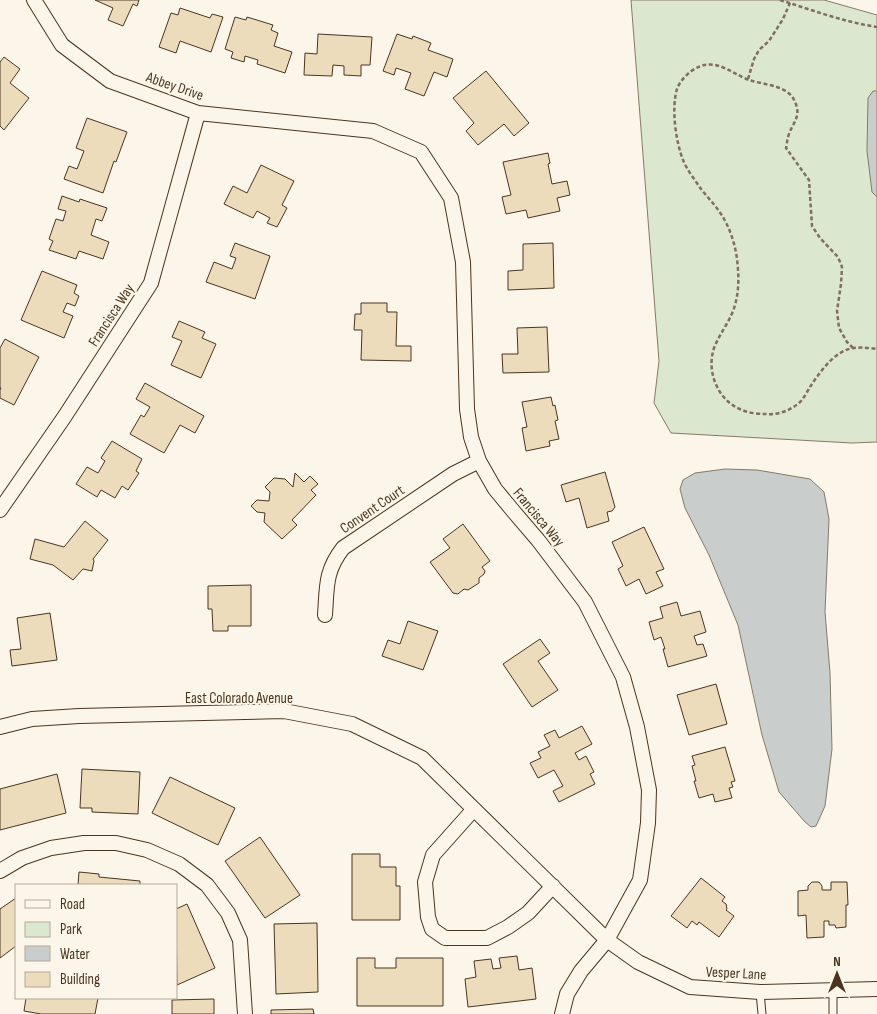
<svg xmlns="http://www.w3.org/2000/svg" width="877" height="1014" font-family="'Sofia Sans Condensed',sans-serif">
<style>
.green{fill:#dce7d0;stroke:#887966}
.water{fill:#c9cecd;stroke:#887966}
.building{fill:#ecdcbc;stroke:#4a3520}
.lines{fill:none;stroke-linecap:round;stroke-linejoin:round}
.lane-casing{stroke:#4a3520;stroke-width:9}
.street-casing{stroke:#4a3520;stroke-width:16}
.path{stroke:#7f6f5c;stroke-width:2.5;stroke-dasharray:4 2.5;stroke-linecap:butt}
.lane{stroke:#fbf6e9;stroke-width:7}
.street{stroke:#fbf6e9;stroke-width:14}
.labels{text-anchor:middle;stroke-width:4;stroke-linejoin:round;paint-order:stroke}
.street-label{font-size:15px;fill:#4a3520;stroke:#fbf6e9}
</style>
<rect width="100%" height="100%" fill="#fbf6e9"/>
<path class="green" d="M631,0H824L877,15V442L852,443L671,433L654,403L659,361Z"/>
<path class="water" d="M873,91H877V197L872,192L867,151L868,98Z
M725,469L757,470L810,479L824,492L829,519L825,612L830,673L832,749L825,806L816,826L811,827L805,822L779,792L762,735L738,625L709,555L685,508L680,489L683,480L695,473Z"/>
<path class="building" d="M95,0H139L137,6L133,4L123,26L108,20L113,8Z
M180,8L210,18L212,14L223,17L211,52L180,41L176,53L159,47L171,13L178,15Z
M235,17L246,20L247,17L273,25L271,30L278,33L274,46L292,52L285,73L257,64L258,60L245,56L244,62L231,58L233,52L225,49Z
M318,34L372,37L370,65H361V76L344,75V66L333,65L332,76L304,75L305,53L317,54Z
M397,34L412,39L413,36L431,43L428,50L453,59L447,77L434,72L424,96L405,89L411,73L396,68L394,75L383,71Z
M4,57L20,69L10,83L29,98L4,130L0,126V62Z
M486,71L529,123L514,136L504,124L478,145L466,131L474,123L453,98Z
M87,118L127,132L116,162L114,161L103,193L64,179L69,166L77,169L84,151L76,148Z
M548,153L550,163L548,164L552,184L567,181L570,195L557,198L560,211L528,218L526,210L506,214L502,197L511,195L503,162Z
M261,165L294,181L282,205L287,208L277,227L267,223L270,218L257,211L253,218L224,204L233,186L247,193Z
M62,196L79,202L80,199L107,208L102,221L96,219L91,235L109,242L103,259L79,251L76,259L49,250L53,241L49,239L56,219L63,221L66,211L58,209Z
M235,243L270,256L255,299L206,282L214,262L232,269L236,258L230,256Z
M553,243L554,288L508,290V271L523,270V244Z
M42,271L77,285L74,293L79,296L75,306L67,303L63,312L73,316L64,338L21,320Z
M361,303H387V312H397L396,346H411V361L361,360L362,330H354L355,314H361Z
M179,321L205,332L202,338L216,344L201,378L171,365L182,341L172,337Z
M547,327L549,372L503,373L502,354H518L517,328Z
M5,339L39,357L14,405L0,398V390L1,388H0V348Z
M145,383L204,416L195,433L180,425L164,453L130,434L141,415L144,417L150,407L136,399Z
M551,397L553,406L555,405L558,420L555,421L559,439L549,441L550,446L526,451L522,428L527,427L522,402Z
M112,441L142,459L136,471L139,473L128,490L122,486L115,498L101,490L97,497L76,484L87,467L98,473L105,461L101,458Z
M605,472L615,507L612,511L607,512L609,521L587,528L579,498L566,502L561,485Z
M295,473L304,482L310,476L318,484L311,490L316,495L292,520L297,525L282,539L264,522L265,513L257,512L251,506L257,500L269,501L270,492L265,487L274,478L285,479L293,487Z
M85,521L108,540L93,559L94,561L92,571L83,569L73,580L53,565L30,559L35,539L64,547Z
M463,524L490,561L482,567L485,571L484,574L479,578V583L468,590L464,589L458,594L453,593L430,562L450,548L443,539Z
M644,527L664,569L656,572L663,586L646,594L639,579L626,586L618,569L623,566L612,542Z
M251,585V626H228V631H213L212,609H208V586Z
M677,602L681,616L700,611L706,632L694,636L697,645L703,644L707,656L668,667L663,649H665L661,637L654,640L649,622L663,618L660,607Z
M50,613L57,660L12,666L10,650L21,649L17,618Z
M408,621L438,631L423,670L382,656L388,640L400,644Z
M540,639L550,653L538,661L558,690L532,707L503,664Z
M716,684L727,724L689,735L677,695Z
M582,726L592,744L575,753L579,760L586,756L594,772L590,774L595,784L559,802L553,791L563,786L554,770L538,778L530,763L541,758L538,752L550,746L544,735L555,730L559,738Z
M725,747L735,781L731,782L733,787L729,788L732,798L715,802L713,794L699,798L694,781H696L692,766L695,765L692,756Z
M82,769L140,772L138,814L92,812V808H80Z
M57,774L66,813L0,830V789Z
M170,777L235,808L218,845L152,813Z
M260,837L300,895L265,918L225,861Z
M352,854H380V867H396V886H400V920H352Z
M79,872L99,874V877L140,881V885H78Z
M701,878L725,897L722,901L726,904L727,909L726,910L734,916L719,937L699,922L697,925L692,921L687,928L671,916Z
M812,882H819L822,886V890H831V882H847L848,905H846V927L836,928L835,925H829V921H824V937L807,938L806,915L798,916V891L808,890V886Z
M16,898V946L0,958V909Z
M187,904L215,968L177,985L176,909Z
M317,923L318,992L276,994L274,924Z
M517,956L519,970L532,968L536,999L468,1007L465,979L476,977L474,961L491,959L493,969L501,968L499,958Z
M357,958H375V968H396V958H443V1006H357Z
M26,998H98L95,1014H41L24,1011Z
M214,999V1014H172V1000Z
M313,1009L314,1014H271V1010Z"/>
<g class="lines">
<g class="lane-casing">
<path id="lane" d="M833,990V1014
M760,992L762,1014"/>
</g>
<g class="street-casing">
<path id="street" d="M34,0L62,45L110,81L198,113L373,131L421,152L451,198L463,262L467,409L471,437L479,461L495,489L514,512L538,540L585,602L623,677L637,727L649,790L648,823L640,880L607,940L581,971L567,994L562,1014
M0,510L65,416L151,283L198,113
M325,615C327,587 325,571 343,548L453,474L479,461
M0,727L32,719L79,716L284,711L352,724L422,758L607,940L638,962L690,987L760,992L877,989
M474,809L433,855L425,882L428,917L432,929L445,938H487L508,927L528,913L553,886
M0,871L22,858L51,848L84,843H116L147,850L179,864L207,885L228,913L240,940L245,1014"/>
</g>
<path class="path" d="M780,0C812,10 844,22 877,27
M748,79L754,59L759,50L769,41L783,19L790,3
M853,348L847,342L839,328L837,311L841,284L842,267L838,257L820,238L812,226L809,180L786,148C787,144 787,140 788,137C792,123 802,117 795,102C789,85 764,85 749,80C727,71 713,55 690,72C685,76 679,83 677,89C671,109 676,142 683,160C687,170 695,180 701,189C709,199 718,208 724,219C733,235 737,252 738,270C739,283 738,298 733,311C728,324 719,335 714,348C706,372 718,401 742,410C749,413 758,414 765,414C778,415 790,411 800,402C804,398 807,392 810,387C820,372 835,350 854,348C862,347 870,348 877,349"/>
<use href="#lane" class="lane"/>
<use href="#street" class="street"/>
</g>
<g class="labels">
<g class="street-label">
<text transform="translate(175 86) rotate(19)" y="5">Abbey Drive</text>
<text transform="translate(111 315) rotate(-57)" y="5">Francisca Way</text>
<text transform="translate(372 509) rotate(-34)" y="5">Convent Court</text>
<text transform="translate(539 517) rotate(50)" y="5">Francisca Way</text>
<text x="239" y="703">East Colorado Avenue</text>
<text transform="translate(736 973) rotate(3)" y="5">Vesper Lane</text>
</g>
</g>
<rect x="15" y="884" width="162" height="115" fill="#fbf6e9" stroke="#b4a999"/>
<rect x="25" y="900" width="25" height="8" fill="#fbf6e9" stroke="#b4a999"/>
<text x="60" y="909" font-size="15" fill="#4a3520">Road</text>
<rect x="25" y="922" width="25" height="15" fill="#dce7d0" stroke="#b4a999"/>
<text x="60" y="934" font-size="15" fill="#4a3520">Park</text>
<rect x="25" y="946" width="25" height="15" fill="#c9cecd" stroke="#b4a999"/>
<text x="60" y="959" font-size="15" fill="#4a3520">Water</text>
<rect x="25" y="972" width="25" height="15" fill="#ecdcbc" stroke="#b4a999"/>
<text x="60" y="984" font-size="15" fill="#4a3520">Building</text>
<g transform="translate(837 974)" stroke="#fbf6e9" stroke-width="4" paint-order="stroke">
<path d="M0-4L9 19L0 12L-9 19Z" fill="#4a3520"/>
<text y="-8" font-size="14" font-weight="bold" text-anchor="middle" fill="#4a3520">N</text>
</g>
</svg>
